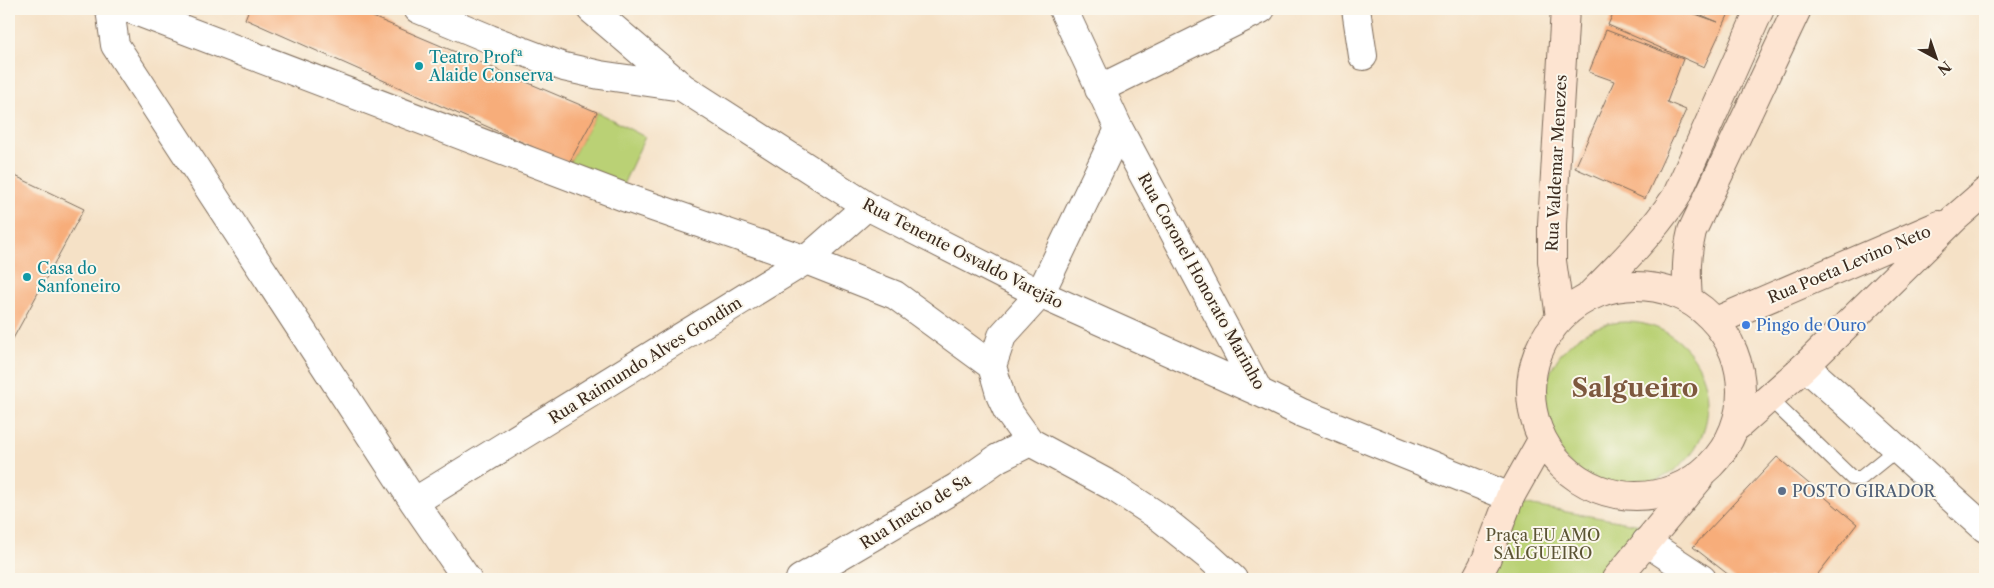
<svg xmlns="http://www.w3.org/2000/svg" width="1994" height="588" font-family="'Libre Caslon Text',serif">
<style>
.green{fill:#bad175;stroke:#7a7e4a}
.building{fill:#f7ad7a}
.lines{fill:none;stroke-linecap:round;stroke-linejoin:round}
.service-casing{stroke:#7c6a59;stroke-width:16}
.minor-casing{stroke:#7c6a59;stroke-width:30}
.secondary-casing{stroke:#7c6a59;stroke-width:30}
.service{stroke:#fff;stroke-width:14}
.minor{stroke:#fff;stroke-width:28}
.secondary{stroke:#fde4d1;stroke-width:28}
.culture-dot{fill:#0f9aa8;stroke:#fbf7ec;stroke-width:2}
.shop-dot{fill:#3f7fe0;stroke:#fbf7ec;stroke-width:2}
.service-dot{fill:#5c6f8a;stroke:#fbf7ec;stroke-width:2}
.labels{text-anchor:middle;stroke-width:4;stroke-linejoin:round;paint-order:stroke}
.culture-label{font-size:16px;fill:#0d838f;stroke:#fbf7ec;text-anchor:start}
.street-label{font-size:16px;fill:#3b2a1e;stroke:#fbf7ec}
.shop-label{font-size:16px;fill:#366cbe;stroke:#fbf7ec;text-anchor:start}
.service-label{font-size:16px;fill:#4e5e75;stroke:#fbf7ec;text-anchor:start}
.park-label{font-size:16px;fill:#5b5434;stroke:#fbf7ec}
.town-label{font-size:26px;font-weight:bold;fill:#7d583e;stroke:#fbf7ec}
</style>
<rect width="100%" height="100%" fill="#fbf7ec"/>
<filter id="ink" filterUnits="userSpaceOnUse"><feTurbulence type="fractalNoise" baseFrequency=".02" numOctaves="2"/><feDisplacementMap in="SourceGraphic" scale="10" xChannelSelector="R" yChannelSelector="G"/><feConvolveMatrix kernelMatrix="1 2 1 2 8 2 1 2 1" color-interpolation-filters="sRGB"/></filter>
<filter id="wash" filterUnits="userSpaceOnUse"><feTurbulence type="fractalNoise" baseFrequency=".0096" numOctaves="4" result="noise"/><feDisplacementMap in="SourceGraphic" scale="20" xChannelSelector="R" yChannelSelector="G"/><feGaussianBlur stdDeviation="1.12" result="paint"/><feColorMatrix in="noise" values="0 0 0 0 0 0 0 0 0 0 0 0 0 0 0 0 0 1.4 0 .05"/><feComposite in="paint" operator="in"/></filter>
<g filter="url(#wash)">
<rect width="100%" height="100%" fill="#f5e1c6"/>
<path class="green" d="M597,112L645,137L622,187L569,163Z
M1544 404a82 82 0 1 1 164 0a82 82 0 1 1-164 0Z
M1521,504L1641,525L1596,579H1488Z"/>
<g id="blocks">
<path class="building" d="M249,9H354L597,112L569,163L245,19Z
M1615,9H1681L1718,22L1687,9H1731L1704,67L1608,25Z
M1606,30L1683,59L1667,102L1686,110L1645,199L1575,168L1614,81L1589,72Z
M9,173L84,209L9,346Z
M1777,457L1857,524L1814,579H1734L1693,547Z"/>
</g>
</g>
<g filter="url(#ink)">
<use href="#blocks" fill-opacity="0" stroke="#7c6a59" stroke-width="1"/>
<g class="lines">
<g class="service-casing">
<path id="service" d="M1769,398L1852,478H1861L1897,449"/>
</g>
<g class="minor-casing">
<path id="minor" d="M110,9L115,45L414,502L467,579
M130,9L624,197L806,260L895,295L992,366
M418,9L490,39L564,67L600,75L682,87
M591,9L682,87L867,206L1040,294L1259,392L1302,413L1510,497
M1063,9L1119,129L1259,392
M1356,9L1363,56
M1099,89L1261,9
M1119,129L1040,294L1002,336L992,366L1001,397L1007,410L1030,442L1112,486L1161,518L1207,555L1233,579
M1805,366L1985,528
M414,502L806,260L867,206
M1646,542L1702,579
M800,579L957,487L998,458L1030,442"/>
</g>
<g class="secondary-casing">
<path id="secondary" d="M1531 391a105 105 0 1 1 210 0a105 105 0 1 1-210 0Z
M1591,294C1623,262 1650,235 1676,197L1760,9
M1688,299C1686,273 1686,256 1692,231L1797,9
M1560,317L1552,261V224L1565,9
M1716,321L1939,225
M1739,425L1805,366L1954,219L1985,192
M1476,579L1486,560L1510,497L1542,440
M1616,579L1699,479"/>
</g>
<use href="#service" class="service"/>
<use href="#minor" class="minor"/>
<use href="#secondary" class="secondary"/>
</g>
</g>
<g class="culture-dot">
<circle cx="419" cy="66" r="5"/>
<circle cx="27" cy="277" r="5"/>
</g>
<circle class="shop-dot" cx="1746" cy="325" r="5"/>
<circle class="service-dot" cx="1782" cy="491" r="5"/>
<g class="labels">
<g class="culture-label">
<text x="429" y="63">Teatro Profª<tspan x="429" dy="18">Alaide Conserva</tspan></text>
<text x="37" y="274">Casa do<tspan x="37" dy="18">Sanfoneiro</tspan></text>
</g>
<g class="street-label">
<text transform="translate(1556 163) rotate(-87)" y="6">Rua Valdemar Menezes</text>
<text transform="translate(963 253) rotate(27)" y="6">Rua Tenente Osvaldo Varejão</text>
<text transform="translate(1849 264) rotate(-23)" y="6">Rua Poeta Levino Neto</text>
<text transform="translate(1202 281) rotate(61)" y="6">Rua Coronel Honorato Marinho</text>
<text transform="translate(645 360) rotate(-32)" y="6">Rua Raimundo Alves Gondim</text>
<text transform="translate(915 511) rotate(-32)" y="6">Rua Inacio de Sa</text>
</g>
<g class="shop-label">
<text x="1756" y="331">Pingo de Ouro</text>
</g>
<g class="service-label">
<text x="1792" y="497">POSTO GIRADOR</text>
</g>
<g class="park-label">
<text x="1543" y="541">Praça EU AMO<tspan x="1543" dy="18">SALGUEIRO</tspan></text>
</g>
<g class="town-label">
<text x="1635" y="397">Salgueiro</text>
</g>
</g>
<rect width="1994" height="588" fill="none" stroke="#fbf7ec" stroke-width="30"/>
<g transform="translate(1936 58) rotate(140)" stroke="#fbf7ec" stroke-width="4" paint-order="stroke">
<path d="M0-4L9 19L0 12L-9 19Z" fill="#3b2a1e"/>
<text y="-8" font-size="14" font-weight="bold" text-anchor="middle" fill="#3b2a1e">N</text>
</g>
</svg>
